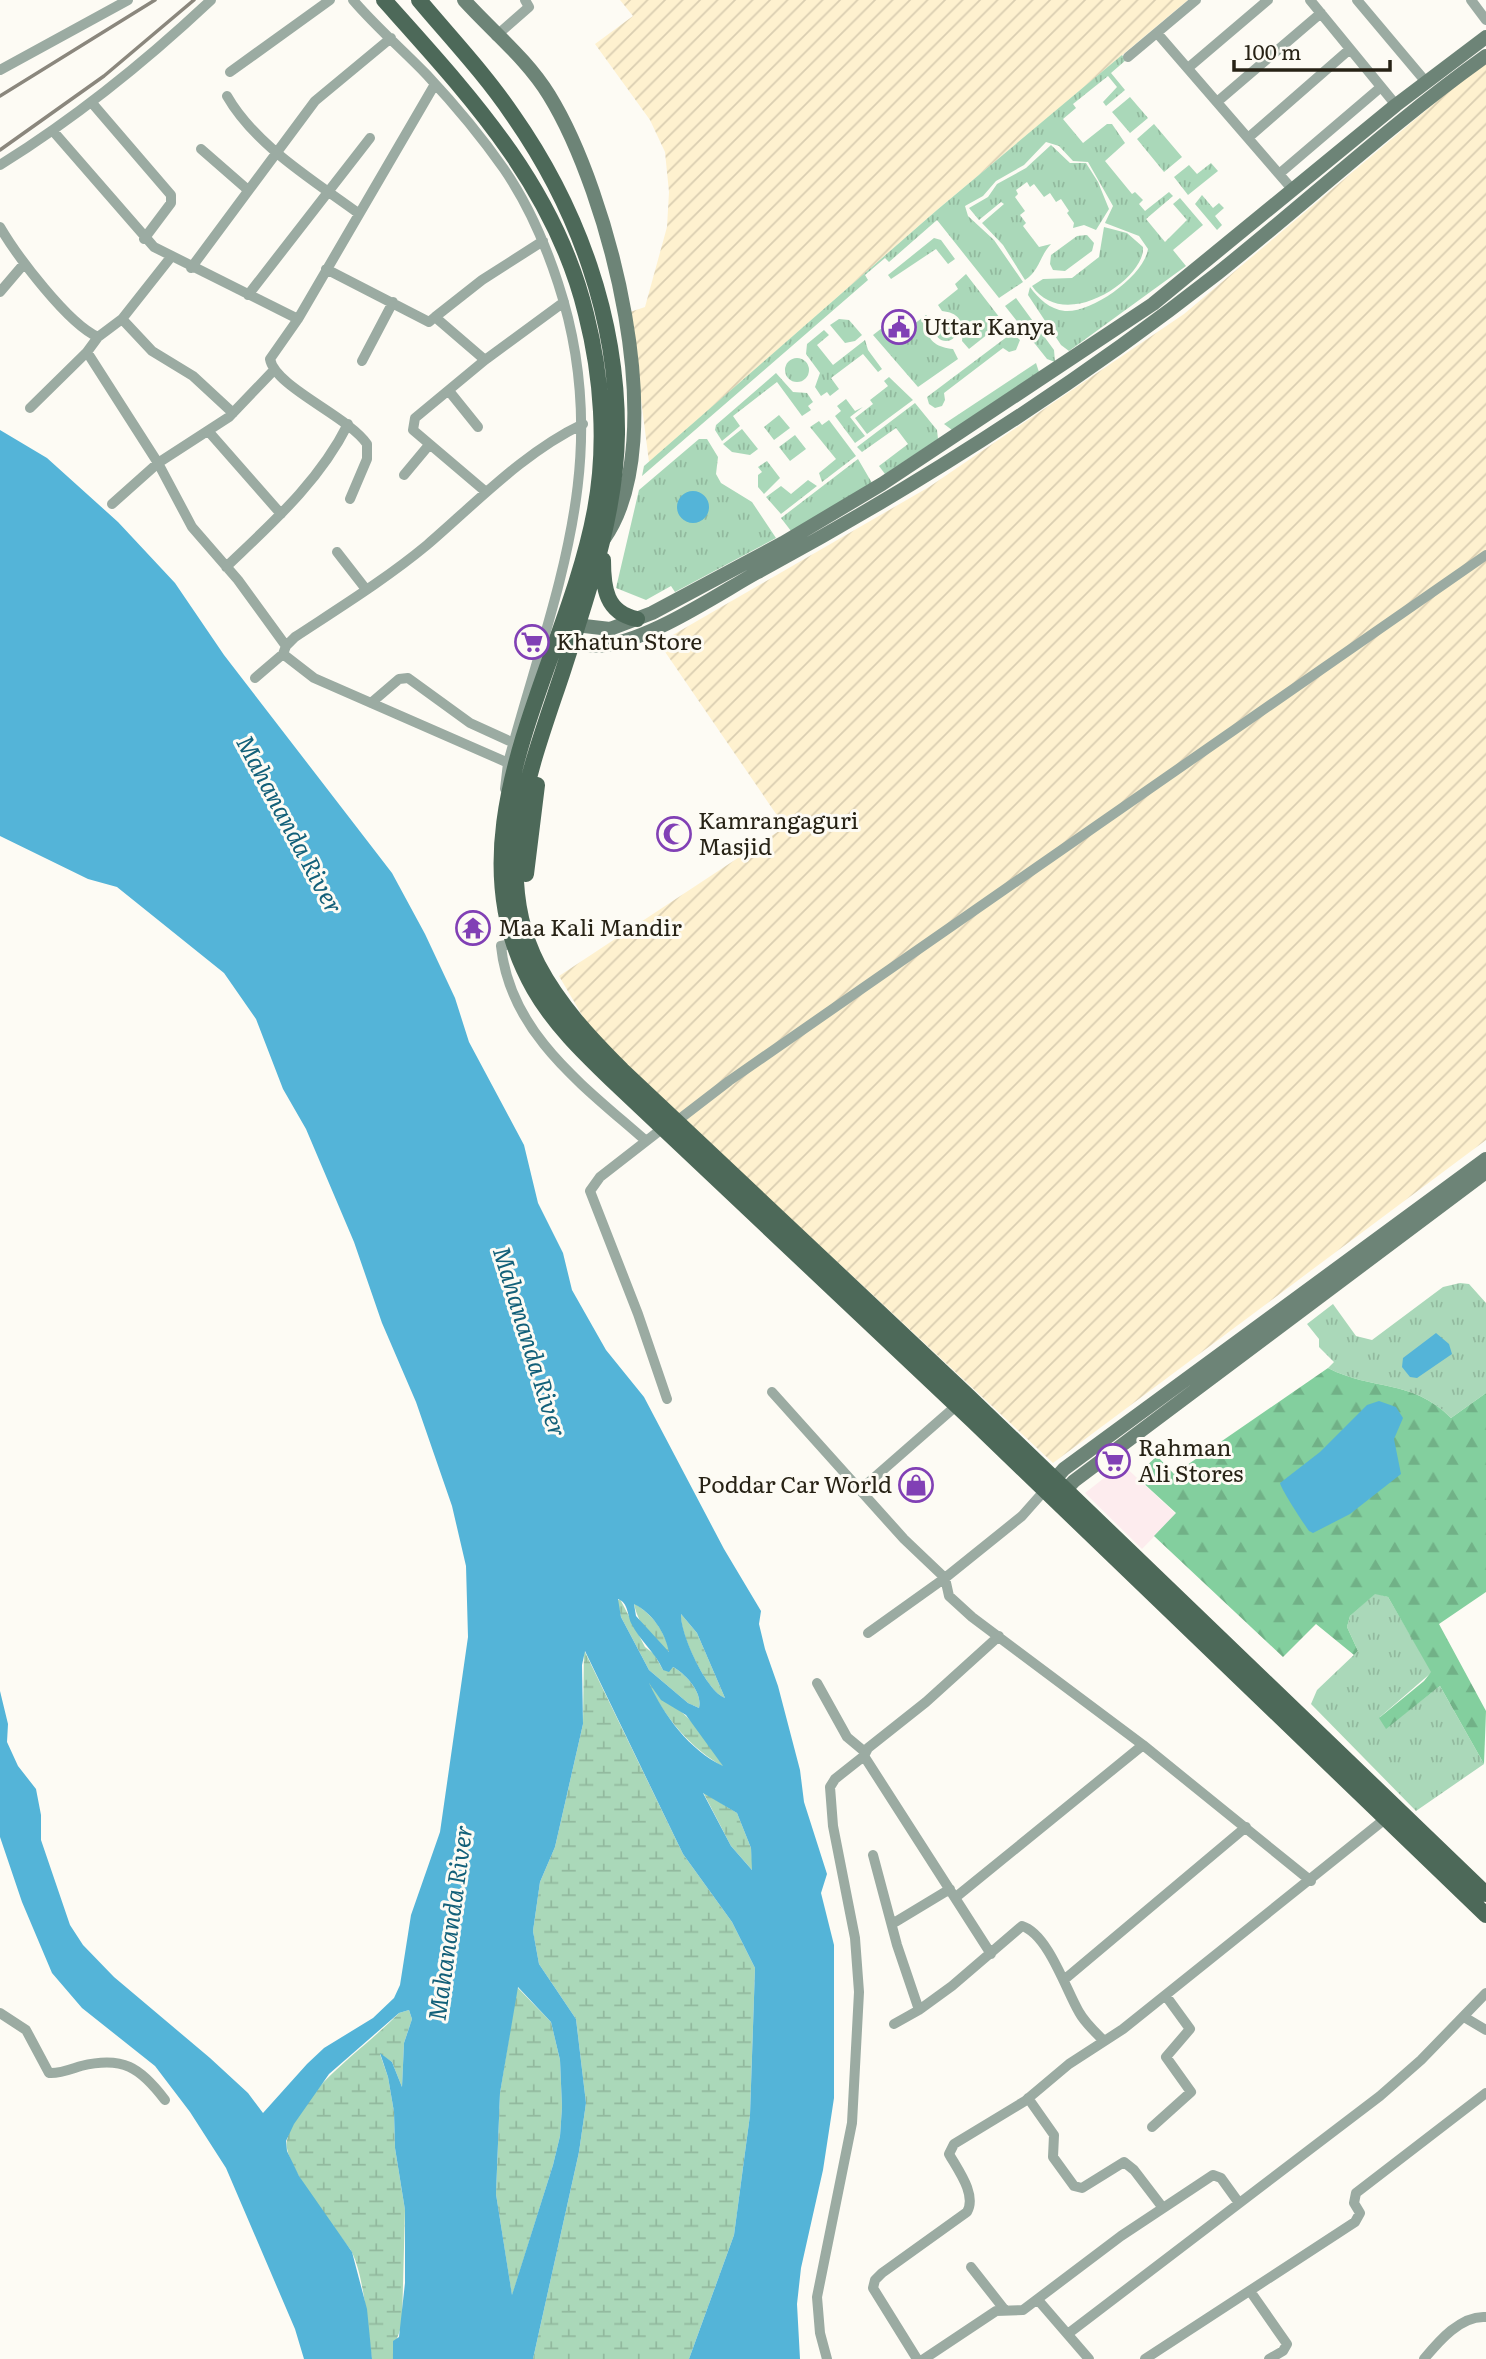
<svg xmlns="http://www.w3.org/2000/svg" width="1486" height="2359" font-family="Literata,serif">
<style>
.commercial{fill:#fdecee}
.industrial{fill:url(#industrial-furrows)}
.grass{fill:url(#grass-tufts)}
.forest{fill:url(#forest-firs)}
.wetland{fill:url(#wetland-marsh)}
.water{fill:#54b4d8;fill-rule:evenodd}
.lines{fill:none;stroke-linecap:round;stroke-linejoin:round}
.street{stroke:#9baba2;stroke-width:10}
.secondary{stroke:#6d8477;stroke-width:14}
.primary{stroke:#4d6959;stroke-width:16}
.rail{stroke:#8b877d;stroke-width:3.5}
.labels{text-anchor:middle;stroke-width:6;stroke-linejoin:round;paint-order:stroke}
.poi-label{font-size:23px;fill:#272215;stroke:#fdfbf4;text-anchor:start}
.water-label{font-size:24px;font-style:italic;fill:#136079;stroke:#fdfbf4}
</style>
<defs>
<pattern id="industrial-furrows" width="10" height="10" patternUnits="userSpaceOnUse" patternTransform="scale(1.75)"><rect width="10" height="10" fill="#fef1cf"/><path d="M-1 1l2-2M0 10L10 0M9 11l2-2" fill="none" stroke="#daceb1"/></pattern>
<pattern id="grass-tufts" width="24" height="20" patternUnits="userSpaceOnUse" patternTransform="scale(1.75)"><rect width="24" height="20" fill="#aad8b9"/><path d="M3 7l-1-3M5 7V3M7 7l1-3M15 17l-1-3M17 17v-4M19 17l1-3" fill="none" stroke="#92b99e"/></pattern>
<pattern id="forest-firs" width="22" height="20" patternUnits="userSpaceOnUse" patternTransform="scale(1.75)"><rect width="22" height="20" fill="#83cf9e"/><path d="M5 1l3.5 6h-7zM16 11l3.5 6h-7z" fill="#71b187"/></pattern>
<pattern id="wetland-marsh" width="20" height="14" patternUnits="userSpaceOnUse" patternTransform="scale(1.75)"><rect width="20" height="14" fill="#aad8b9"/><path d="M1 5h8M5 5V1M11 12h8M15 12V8" fill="none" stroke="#92b99e"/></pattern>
</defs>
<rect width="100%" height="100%" fill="#fdfbf4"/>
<path class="commercial" d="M1122,1464L1176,1514L1142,1549L1085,1493Z"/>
<path class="industrial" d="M620,0H1188L937,210L649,462L630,312L645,307L667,227L669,192L665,152L650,120L595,44L633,16Z
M1486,64V1140L1053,1463L609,1049L586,1022L559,976L785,827L659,643L929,487L1184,314L1469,74Z"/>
<path class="grass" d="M1122,55L1126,60L1111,73L1125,90L1106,106L1103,102L1117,87L1108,76L1073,104L1076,108L1063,119L1083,143L1107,124H1112L1125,143L1105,161L1132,194L1135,192L1143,200L1139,204L1145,211L1169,192L1173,196L1146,219L1165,242L1187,220L1173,204L1180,198L1203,225L1173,250L1186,266L1069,351L1061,345L1028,295L1030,287C1039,299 1049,309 1065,311C1092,313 1144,276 1148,249L1139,236L1105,223L1113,206L1088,162L1073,161L1059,146L1046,142L1024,165L996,181L983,196L965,206L968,216L994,240L1023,282L999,298L937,220L889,262L885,258L865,275L868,280L642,476L644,466L937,210Z
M1130,97L1148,118L1130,133L1112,112Z
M1154,124L1182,157L1164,172L1137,139Z
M1051,145L1070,163H1086L1098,182L1109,209L1096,230L1084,225L1073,228L1074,223L1067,213L1069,211L1061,199L1056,202L1050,193L1044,197L1034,184L1030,187L1027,182L1016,190L1018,194L1015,197L1025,211L1020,215L1026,223L1023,226L1039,247L1051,244C1039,257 1040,270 1025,280L1003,245L982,223L1004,204L1001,202L979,220L969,208L988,197L997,184L1026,168Z
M1211,163L1218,171L1188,195L1174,177L1189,165L1197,174Z
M1202,195L1213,208L1219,203L1224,208L1215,216L1222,225L1217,230L1195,204Z
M1104,227L1127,233L1143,247C1146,278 1065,334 1032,286L1043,279L1072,278L1099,257Z
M1087,235L1094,243L1092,251L1065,271L1053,270L1050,264L1051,255L1077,236Z
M934,238L941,240L955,259L948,264L936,249L891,279L888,275Z
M966,274L1003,322L969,349L962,341C964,325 962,313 942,311L938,305L958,289L955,284Z
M1016,298L1054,350L1055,362L1047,359L1005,306Z
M926,315L930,319C923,339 935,347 953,349L958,359L918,387L873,335L891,321L896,327L900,324L906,330Z
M839,319L849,320L862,335L855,341L845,343L830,325Z
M935 330a11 11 0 1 1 22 0a11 11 0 1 1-22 0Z
M824,330L829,335L817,345L833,365L865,340L868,350L882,369L878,372L863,354L831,378L839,389L830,396L827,392L821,396L815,387L820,373L806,354L807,344Z
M1012,333L1020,340L1016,350L1009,352L1003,348L944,393L945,400L942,406L935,408L929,404L927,397Z
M785 370a12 12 0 1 1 24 0a12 12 0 1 1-24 0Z
M1036,363L1039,372L952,430L944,424Z
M776,373L793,392L807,393L813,402L808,406L811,410L802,416L777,382L733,416L740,426L722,441L715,430L716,425Z
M889,377L913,400L867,434L855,418L873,404L870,400L888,386L884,381Z
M846,399L855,411L863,407L850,417L865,436L855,443L835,416L841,411L837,406Z
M915,403L937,430L938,439L885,474L879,466L908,444L896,428L862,452L857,447Z
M779,415L790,428L774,440L764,427Z
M829,420L856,456L822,482L819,473L836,459L810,427L819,421L822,425Z
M742,429L758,449L750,455L732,452L723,444Z
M795,435L806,449L790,461L779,447Z
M699,439H707L718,457L716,474L721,483L752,502L776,538L675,592L671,586L646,600L616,588L639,490Z
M858,459L872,483L791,531L781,518Z
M767,461L780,478L764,494L758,487V475L762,472L758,467Z
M808,480L817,486L781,514L766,497L781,486L791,494Z
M1460,1283L1469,1284L1486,1303V1393L1451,1418C1411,1378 1372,1391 1328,1368L1334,1362L1319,1347V1339L1307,1324L1333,1304L1356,1336L1372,1340L1443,1287Z
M1375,1593L1388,1597L1432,1672L1380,1717L1386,1728L1440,1686L1484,1764L1416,1811L1311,1704L1317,1690L1358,1651L1347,1627L1350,1616Z"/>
<path class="forest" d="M1328,1368C1372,1391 1411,1378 1451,1418L1486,1393V1592L1439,1624L1486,1711L1484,1764L1440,1686L1386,1729L1379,1718L1424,1681L1431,1672L1388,1597L1375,1594L1350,1616L1347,1627L1358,1651L1354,1655L1316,1624L1283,1657L1154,1536L1176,1513L1140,1480L1142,1470L1157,1456L1174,1474Z"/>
<path class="wetland" d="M620,1599L645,1647L654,1654L663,1670L673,1667C686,1674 703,1693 699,1708L688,1703L649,1670L621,1617L617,1601Z
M634,1603C653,1615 664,1630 670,1652C655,1647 636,1620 634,1603Z
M681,1614L697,1633L725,1698C707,1692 679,1633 681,1614Z
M584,1650L683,1854L732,1922L755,1968L750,2115L734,2235L689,2359H533L579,2152L586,2103L576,2019L539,1964L533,1931L540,1882L555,1847L583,1724Z
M651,1683C663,1702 673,1703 687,1717C702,1731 713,1750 724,1767C691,1749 665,1717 648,1684Z
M703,1792L737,1813L751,1848L753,1871L731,1846Z
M517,1987L551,2022L560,2060L562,2107L560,2136L553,2165L512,2296L496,2194L500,2093Z
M409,2010L412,2019L404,2043L402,2087L392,2062L380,2054L388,2077L394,2112L395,2148L405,2210L402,2322C399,2338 393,2342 393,2359H372C368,2332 364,2271 350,2249C336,2229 281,2162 287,2140C298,2091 366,2048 399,2013Z"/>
<path class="water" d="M0,430L47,458L118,522L175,583L224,655L392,873L425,934L455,998L469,1042L524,1145L538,1203L563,1253L572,1290L606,1350L644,1397L724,1549L761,1611L759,1624L765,1649L778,1686L800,1770L804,1802L827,1874L821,1893L834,1945V2098L823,2170L801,2268L797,2304L800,2359H689L734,2235L750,2115L755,1968L732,1922L683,1854L585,1651L582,1665L583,1724L555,1847L540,1882L533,1931L539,1964L576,2019L586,2103L579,2152L533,2359H393V2341L399,2337L405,2283V2210L395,2148L394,2112L388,2077L380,2053L392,2062L402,2087L404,2043L412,2019L409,2010L399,2013L329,2074L294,2124L286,2141L287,2151L299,2176L352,2252L367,2309L372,2359H304L295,2329L226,2168L190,2112L155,2066L82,2008L52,1973L22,1902L0,1837V1691L8,1724L7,1742L18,1766L36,1789L41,1815V1840L70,1925L83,1945L114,1977L210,2058L248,2093L263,2113L307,2064L324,2048L373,2018L394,1998L400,1985L411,1915L440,1832L468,1637L466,1566L452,1506L416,1402L382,1323L354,1242L306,1129L283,1089L256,1019L224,973L117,887L88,879L0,836ZM618,1599C628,1603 627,1613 631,1623C640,1641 655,1652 663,1670L669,1672L673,1667C686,1674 703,1693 699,1708L688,1703L649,1670L621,1617ZM634,1604C652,1613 665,1632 669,1652L636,1616ZM681,1614L697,1633L725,1698C706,1691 680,1633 681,1614ZM649,1683L661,1700L686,1715L723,1766C689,1750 664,1715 649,1683ZM703,1793L737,1813L751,1848L752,1870L731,1846ZM518,1987L551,2022L560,2060L562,2107L560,2136L553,2165L512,2295L496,2194L500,2093Z
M677 507a16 16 0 1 1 32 0a16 16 0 1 1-32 0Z
M1436,1333L1449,1344L1452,1354L1417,1378L1410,1377L1402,1367L1403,1358Z
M1379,1401L1396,1407L1403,1418L1394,1439L1401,1474L1350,1514L1313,1533L1309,1531C1304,1524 1281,1489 1280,1483L1320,1452L1367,1405Z"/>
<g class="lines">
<path class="street" d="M353,0C376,27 403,50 427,75C455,105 481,136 504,169C528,204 545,243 558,283C616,459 553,595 508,763L505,789
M1310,0L1396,105
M1357,0L1426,82
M1471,0L1486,20
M1157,33L1292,189
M496,36L529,7L525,0
M1128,57L1196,0
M1188,68L1268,0
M0,70L128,0
M230,72L330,0
M227,96C255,145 313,180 358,213
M1217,102L1321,13
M92,103L171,195V203L144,239
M53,131L154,247L298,319
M1248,138L1350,49
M201,149L248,190
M0,165C77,117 145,62 211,0
M1279,174L1381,87
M0,227C17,256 68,324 98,337
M191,268L315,101L391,38
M326,269L429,322L435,317L485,360
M0,292L23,265
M248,295L370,138
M435,317L482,280L543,241
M122,319L152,351L193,376L233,413
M87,352L158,463L192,527L238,580L286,646
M362,361L393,302
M449,391L478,427
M30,408L87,352L98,337L122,319L171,257
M209,432L281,514
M404,475L429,445
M486,492L413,430L415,418L485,360L564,302
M350,499L367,459V444C348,416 275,387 270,359L298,319L435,84
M112,504L158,463L229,417L274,370
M337,552L365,588
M226,567C272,523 319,482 348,424
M283,654L314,678L513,765
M255,678L283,654L286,646L295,637C339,608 386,579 427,545C476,503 524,452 583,424
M371,703L399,679L408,678L470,723L518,745
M515,943L501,946C510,1034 585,1087 646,1141
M677,1121L729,1081L1486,555
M663,1128L600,1177L590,1191L638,1314L667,1399
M772,1392L904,1539L945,1578L868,1633
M860,1490L956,1406
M1045,1490L1022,1516L945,1578L949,1596L972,1617L1143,1745L1311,1881
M817,1683L847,1737L865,1752
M864,1756L991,1954
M873,1855L897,1945L919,2010
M956,1897L1143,1745
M892,1924L950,1889
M1065,1979L1246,1827
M0,2013L26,2030L49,2073C59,2074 71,2069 81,2066C123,2056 140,2067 165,2100
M1464,2017L1486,2030
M894,2024L919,2010L952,1986L1022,1926C1048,1934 1066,1990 1079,2012C1085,2023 1095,2032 1104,2041
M1028,2098L1054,2135L1053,2157L1074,2186L1082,2188L1124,2162L1134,2170L1163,2208
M1152,2127L1191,2092L1166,2057L1190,2029L1166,1996
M971,2267L1004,2309
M1250,2291L1287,2344L1283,2351L1269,2359
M1038,2300L1089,2359
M1069,2333L1380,2096L1421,2060L1486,1993
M827,2359L820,2333L817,2297L852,2123L859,1992L855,1938L833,1826L830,1787L835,1779L864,1756L868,1748L926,1702L999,1636
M917,2359L873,2288L875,2280L882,2273L967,2212C977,2195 958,2170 949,2154L954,2144L1025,2101L1069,2064L1123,2029L1385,1819
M924,2359L996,2311L1023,2310L1121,2236L1213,2175L1221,2178L1239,2203
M1145,2359L1355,2222L1360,2213L1354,2203L1356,2193L1486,2093
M1424,2359C1439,2341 1461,2315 1486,2317"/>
<path class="secondary" d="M464,0C492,31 527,59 549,95C609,192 674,439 604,539
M567,624L610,629L652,613L783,543L882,484L1153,304L1396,105L1486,37
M562,639C576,643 592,648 606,645C651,639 715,596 756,573C917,486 1074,386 1218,273C1308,201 1392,123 1486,56
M1048,1487L1064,1469L1486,1159
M1059,1497L1074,1481L1486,1172"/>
<path class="primary" d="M384,0C469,95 555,186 586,314C602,377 607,446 595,510C566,667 444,832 534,989C554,1024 583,1052 612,1080L973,1421L1486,1915
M419,0C450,37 485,74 512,114C578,208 618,319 617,434C616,516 587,596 562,674C531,767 489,870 538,965C559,1005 590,1038 622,1070L967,1395L1486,1894
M603,560C603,588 606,613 637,619
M526,874L537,785"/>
<path class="rail" d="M0,96L155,0
M0,150L104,76L194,0"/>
</g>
<defs>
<g id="civic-ring" transform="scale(1.75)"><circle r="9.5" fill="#fdfbf4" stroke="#8140b5" stroke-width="1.5"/><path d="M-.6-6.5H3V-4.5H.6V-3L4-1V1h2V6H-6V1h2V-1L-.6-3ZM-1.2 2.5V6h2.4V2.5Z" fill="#8140b5"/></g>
<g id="supermarket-ring" transform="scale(1.75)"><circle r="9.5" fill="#fdfbf4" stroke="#8140b5" stroke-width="1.5"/><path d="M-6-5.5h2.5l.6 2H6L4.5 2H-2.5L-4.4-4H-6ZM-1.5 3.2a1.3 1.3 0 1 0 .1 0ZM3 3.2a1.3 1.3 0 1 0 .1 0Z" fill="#8140b5"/></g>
<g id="mosque-ring" transform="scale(1.75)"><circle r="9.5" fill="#fdfbf4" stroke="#8140b5" stroke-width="1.5"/><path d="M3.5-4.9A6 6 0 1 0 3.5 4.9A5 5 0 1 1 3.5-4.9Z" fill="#8140b5"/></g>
<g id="temple-ring" transform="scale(1.75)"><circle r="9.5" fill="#fdfbf4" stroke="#8140b5" stroke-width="1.5"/><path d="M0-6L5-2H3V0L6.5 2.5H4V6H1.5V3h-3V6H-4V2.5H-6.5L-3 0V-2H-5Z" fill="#8140b5"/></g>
<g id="shop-ring" transform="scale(1.75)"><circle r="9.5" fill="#fdfbf4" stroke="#8140b5" stroke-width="1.5"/><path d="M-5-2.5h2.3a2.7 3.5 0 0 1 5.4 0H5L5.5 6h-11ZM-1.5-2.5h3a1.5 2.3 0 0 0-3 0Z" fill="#8140b5"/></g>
</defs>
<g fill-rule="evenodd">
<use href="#civic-ring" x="899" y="327"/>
<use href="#supermarket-ring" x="532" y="642"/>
<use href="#mosque-ring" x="674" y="834"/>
<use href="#temple-ring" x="473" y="928"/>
<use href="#supermarket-ring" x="1113" y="1461"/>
<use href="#shop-ring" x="916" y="1485"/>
</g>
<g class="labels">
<g class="poi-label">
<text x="923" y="335">Uttar Kanya</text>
<text x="556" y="650">Khatun Store</text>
<text x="698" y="829">Kamrangaguri<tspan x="698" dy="26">Masjid</tspan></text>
<text x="498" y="936">Maa Kali Mandir</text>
<text x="1138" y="1456">Rahman<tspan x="1138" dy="26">Ali Stores</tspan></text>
<text x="892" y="1493" text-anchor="end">Poddar Car World</text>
</g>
<g class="water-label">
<text transform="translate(289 825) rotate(62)" y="8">Mahananda River</text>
<text transform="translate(529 1342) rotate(73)" y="8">Mahananda River</text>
<text transform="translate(451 1923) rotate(-82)" y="8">Mahananda River</text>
</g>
</g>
<path d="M1234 60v10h156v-10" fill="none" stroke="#272215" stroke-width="3.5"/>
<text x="1244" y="60" font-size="21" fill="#272215" stroke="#fdfbf4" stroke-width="5" paint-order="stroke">100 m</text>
</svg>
